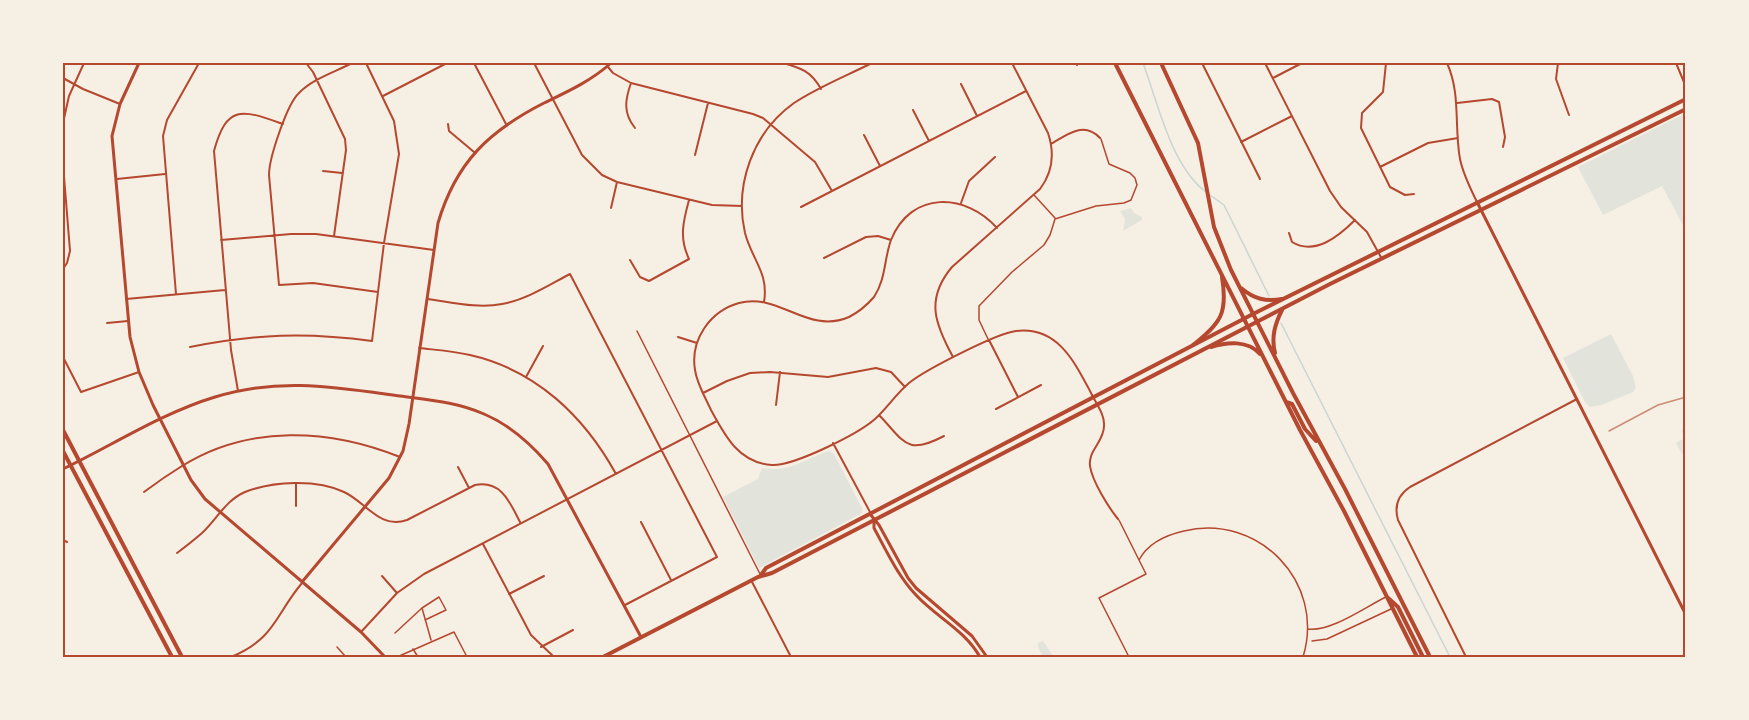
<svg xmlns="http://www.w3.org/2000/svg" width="1749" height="720" font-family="'Golos Text',sans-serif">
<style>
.green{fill:#e2e4dc}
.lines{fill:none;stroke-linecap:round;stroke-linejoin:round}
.stream{stroke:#c9d6d2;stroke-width:1.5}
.service{stroke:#b5482f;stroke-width:1.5}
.minor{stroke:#b5482f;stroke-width:2}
.tertiary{stroke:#b5482f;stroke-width:3}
.secondary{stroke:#b5482f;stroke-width:4}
.primary{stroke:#b5482f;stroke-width:4}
.rail{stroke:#cf8b77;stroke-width:1.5}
.neatline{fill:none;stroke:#b5482f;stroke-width:2}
</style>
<rect width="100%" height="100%" fill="#f6efe4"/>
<path class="green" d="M1686,113V217L1684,227L1662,186L1603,215L1578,167Z
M1131,208L1134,213L1142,217V220L1123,231L1125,219L1120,211Z
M1611,334L1633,376L1636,388L1633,392L1602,405L1590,407L1585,402L1563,358Z
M1686,428V461L1676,443L1685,438L1682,431Z
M829,451L834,454L862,508V513L759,568L723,497L758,479L762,468C791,473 803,459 829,451Z
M1043,641L1054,657H1043L1038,647V643Z"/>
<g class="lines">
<path class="stream" d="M1143,63C1158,103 1171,166 1206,192
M1210,195L1224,205L1269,296
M1281,323L1450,657"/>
<path class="service" d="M1034,195L1055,218
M637,331L760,574
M988,339L979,320V306L1012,272L1044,245L1050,235L1055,219L1096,206L1124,203L1131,200L1137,185L1135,178L1130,173L1109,164L1101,139
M1119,520L1146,574L1099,598L1129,657
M1139,560C1148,543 1166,535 1184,531C1258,513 1326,582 1303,657
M422,608L431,640
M1308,629C1331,632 1365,607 1386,597
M395,633L422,608L439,597L446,610L425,620
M1312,641L1327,639L1391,609
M337,647L346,657
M413,649L418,657
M397,657L454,632L467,657"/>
<path class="minor" d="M306,63L313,72L345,139L346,150L334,236
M352,63C335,72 312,79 299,93C287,104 269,158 269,175L279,285L313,283L378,292
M474,63L506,124
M534,63L582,155L602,175L617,182L712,205L742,206
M783,63C801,68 811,71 821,89
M1076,63L1077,65
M1202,63L1260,179
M1265,63L1330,191L1341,207L1367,232L1382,259
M1386,63L1383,92L1362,113L1361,128L1390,187L1405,195L1414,194
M1447,63C1461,94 1454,126 1460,159C1463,174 1470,188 1477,202
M1558,63L1556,79L1569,115
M1676,63L1686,87
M608,67L613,73L631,83L753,114L763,118L815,162L832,191
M63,78L83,89L120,104
M1273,78L1302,63
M631,83C625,100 623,113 635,128
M961,84L977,116
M383,96L447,63
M1457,103L1492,99L1499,102L1505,137L1503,147
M913,110L929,141
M63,123L69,96L84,63
M448,124L449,131L474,152
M864,135L880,166
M1241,142L1292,116
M1051,144C1068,134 1084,121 1100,138
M695,155L708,103
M63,164L70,251L67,263L63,269
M1380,167L1428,143L1458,138
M323,171L342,173
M117,179L165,174
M961,203L969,181L995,157
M801,207L1026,91
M611,208L617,182
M997,228C966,193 911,190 891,240C884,259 886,279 874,297C867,305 859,312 849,317C807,335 779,292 739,303C710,311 690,340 695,370C697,384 705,397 711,410C725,436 739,463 772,465C794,466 858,434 875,419C887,408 896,394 909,383C925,370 997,333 1016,331C1057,326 1074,361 1090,391C1095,402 1105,414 1104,426C1104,442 1088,450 1090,466C1092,481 1109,508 1118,519
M1289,233L1292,242C1315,256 1339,236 1355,220
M221,240L291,234H316L434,250
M824,258L866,237L878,236L891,240
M630,260L640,277L649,281L689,259C679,238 683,222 689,200
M176,294L163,136L167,120L199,63
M126,299L225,290
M428,299C451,302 478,309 502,304C526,300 549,285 570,274L717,557L625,605
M764,302C769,273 752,260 745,233C734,185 753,132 794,103C818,87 846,76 872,63
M107,323L128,321
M678,337L697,343
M989,340L1018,397
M190,347C255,334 306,332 372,341L384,243L399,154L394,121L366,63
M419,348C436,350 453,351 470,355C536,370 584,416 616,474
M63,357L81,392L139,372
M953,357C935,324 925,299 952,267L1040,189C1053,172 1055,154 1048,133L1012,63
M526,377L543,346
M238,391L231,350L214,151C227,103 243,110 283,124
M703,393L727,381L750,373L770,372L828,377L876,368L891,372L905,387
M776,405L780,372
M996,409L1041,385
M879,415C905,442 906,456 944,436
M833,443L870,512
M458,467L469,488
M296,484V506
M144,492C156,483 169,474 182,466C249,424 330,429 400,457
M641,522L671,580
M63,540L67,542
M483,544L531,635L554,657
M177,553C185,547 194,540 202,533C216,520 226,500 245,492C273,481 317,479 344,492C366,502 380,530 407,520L475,485C502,480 510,503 520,522
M382,576L397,593
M751,580L791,657
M509,594L544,576
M361,632L397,593L424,574L717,421
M541,647L573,630
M231,657C275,639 275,615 302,583
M1466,657L1398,520C1394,506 1398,495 1410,487L1577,399"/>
<path class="tertiary" d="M139,63L120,104L112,136L130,337L139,372L153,405L191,480L205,499L361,632L385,657
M1477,202L1686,615
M63,469C113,445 162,413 215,397C279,377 335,387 400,396C429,400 457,402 484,414C510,425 530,443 548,464L641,637
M870,514L879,525L908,578L916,588L972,636L987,657
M874,522V528C887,552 898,576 916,595C936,617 965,630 980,657
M302,582L389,478L403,451L409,424L438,223C456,162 489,131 544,103C567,92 591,81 611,63"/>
<path class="secondary" d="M761,575L766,568L1253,314L1686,99
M603,657L758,577L772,573L1330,284L1686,109"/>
<path class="primary" d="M1115,63L1300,430L1344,511L1417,657
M1161,63L1198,143L1214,227L1231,270L1293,393L1345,489L1430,657
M1241,288C1254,299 1266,302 1282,299
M1193,345C1221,323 1228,313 1222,277
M1211,347C1227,342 1248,340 1260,354
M1275,353C1271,337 1275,324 1282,310
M1286,402L1292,404L1305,429L1316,441
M63,430L182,657
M63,451L172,657
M1387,597L1398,607L1423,657"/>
<path class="rail" d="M1685,298L1686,299
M1609,431L1658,405L1686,397"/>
</g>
<rect width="1749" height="720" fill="none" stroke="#f6efe4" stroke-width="129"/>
<rect x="64" y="64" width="1620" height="592" class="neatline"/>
</svg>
